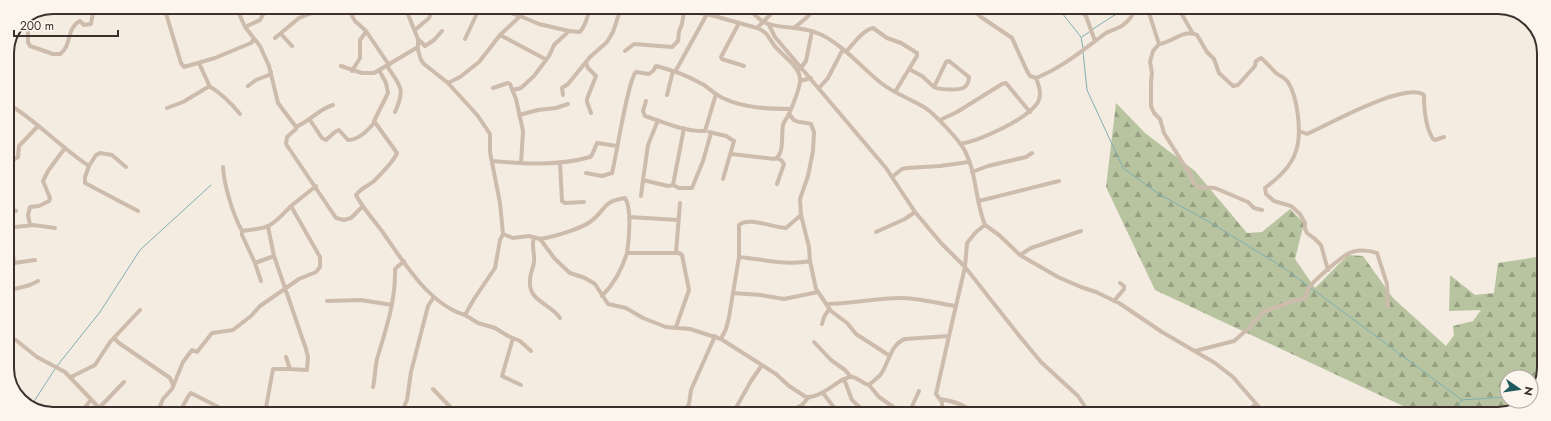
<svg xmlns="http://www.w3.org/2000/svg" width="1551" height="421" font-family="Jost,sans-serif">
<style>
.forest{fill:url(#forest-firs)}
.lines{fill:none;stroke-linecap:round;stroke-linejoin:round}
.stream{stroke:#7fb0b2;stroke-width:1}
.minor{stroke:#cdbbac;stroke-width:4}
.rim{fill:none;stroke:#3b302b;stroke-width:2}
</style>
<defs>
<pattern id="forest-firs" width="22" height="20" patternUnits="userSpaceOnUse"><rect width="22" height="20" fill="#b8c4a0"/><path d="M5 1l3.5 6h-7zM16 11l3.5 6h-7z" fill="#97a083"/></pattern>
</defs>
<rect width="100%" height="100%" fill="#f4ebe1"/>
<path class="forest" d="M1116,103L1145,133L1195,171L1247,233L1262,232L1290,209L1304,223L1295,259L1315,288L1348,255L1363,256L1393,298L1446,346L1454,335L1453,326L1473,321L1481,310L1449,311L1450,275L1475,295L1494,293L1498,263L1543,256V267L1538,303L1543,362L1542,379L1531,397V377H1507V401H1528L1526,404L1498,414H1420L1155,290L1106,187Z"/>
<g class="lines">
<path class="stream" d="M1058,8L1081,37L1083,48
M1093,29L1113,16L1131,8
M1082,37L1089,32
M1083,52L1087,90L1123,168L1159,194L1211,223L1281,266L1308,286
M1311,288L1462,400L1507,397
M57,366L100,312L140,250L211,185
M1531,395H1532
M31,406L55,369
M1452,414L1462,400"/>
<path class="minor" d="M164,7L181,63L184,67L215,58L251,43L254,39
M236,7L245,27L260,46L269,66L278,103L296,127V129L287,137L286,144L336,218L344,220L351,218L363,206
M357,7L352,16L355,21L366,31L389,65
M405,7L418,39V50L421,60L424,64L448,83L478,116L490,134V152L500,203L503,234L513,238L529,236L540,239L555,259L570,273L585,278L595,284L608,304L626,308L643,318L666,327L690,329L721,339L776,374L789,386L806,397C824,398 840,376 852,377C859,378 863,384 869,385C873,381 878,378 881,374C889,362 891,344 905,339L949,336L965,267L967,243L976,232L985,225
M494,7L520,16L539,24L569,31
M629,8L654,11H684L707,14L757,28L763,22C781,30 802,25 822,35C845,47 861,67 881,83C894,93 910,99 924,107C934,113 960,141 965,151C977,174 975,201 985,225L999,235L1020,255L1032,262L1058,277L1081,287L1096,292L1119,303L1162,332L1215,363L1233,377L1265,414
M747,8L763,22L777,8
M849,8L855,9L856,8
M909,8L913,10L916,8
M971,8L981,17L1012,38L1027,71L1030,76L1036,78
M1076,8L1086,16L1095,41
M1182,8L1181,13L1192,32
M1136,9L1148,12L1150,16L1159,44C1172,43 1184,28 1197,35L1207,52L1214,59L1219,73L1233,86L1238,85L1255,66L1256,61L1261,58C1267,63 1271,68 1276,73C1280,76 1285,78 1288,82C1298,98 1302,134 1296,151C1291,167 1278,178 1265,188L1266,194L1274,201L1291,206L1300,214L1305,223V229L1307,233L1315,239L1321,245L1328,270
M739,23L721,57L722,59L744,66
M19,24L28,31V42L30,46L53,54H60C72,46 66,28 80,21L84,25L91,24L94,7
M769,25L775,37L886,168L915,212L941,243L965,267L1021,338L1041,362L1078,396L1090,414
M245,27L260,20L267,7
M795,27L805,19L816,8
M415,30L429,18L434,7
M281,34L292,46
M500,35L545,59
M275,38L299,18L327,7
M465,39L480,7
M419,40L425,46L434,40L442,31
M1159,44L1153,51L1150,62L1152,73L1151,82V106L1154,113L1160,119L1164,133L1186,168L1190,173L1193,183L1198,187L1215,188L1248,202L1254,208L1262,210
M625,51L634,44L672,47L678,41L679,31L682,24L684,11
M846,52C853,44 863,30 873,28L887,38L901,43L917,53V56L895,92
M586,63L588,68L596,76L587,99V102L591,113
M341,66L362,73H374L418,47
M387,66C400,86 406,88 395,112
M800,69L806,61L812,31
M909,69L922,76L934,87L946,62L949,61L969,77C969,81 967,86 963,88C958,90 938,90 934,87
M379,70L386,83L388,93L374,121L397,153C394,161 381,174 374,181C368,186 361,188 356,195C363,209 375,221 384,234C404,263 430,305 465,315
M352,71L360,58V40L366,32
M675,72L707,14
M800,81L811,78
M448,83L460,77L479,62L500,35L530,7
M209,86C221,93 231,103 240,114
M248,86L256,80L269,75L271,72
M493,88L508,83L510,84L516,99L523,131L521,163
M819,88L828,78L843,49
M513,90L521,88L534,76L549,56L554,45L569,31L580,32C586,25 588,16 590,8
M563,95L562,88L568,84L590,57L607,42L613,32L621,8
M667,95L673,71
M646,101L643,111L645,116C663,122 685,132 705,131L716,94
M7,103C37,121 60,147 89,166L96,155L100,153L112,155L126,167
M167,108L183,102L208,87L209,85L199,63
M519,115L538,110L556,108L568,104
M310,120L322,138L326,140L335,132L339,130L348,140C359,140 368,130 375,122
M658,120L648,145L643,180L668,186L673,185L684,128
M940,120L957,112L1002,84L1006,83L1030,112
M296,127C310,121 319,109 333,105
M1299,131L1307,134C1328,125 1405,81 1424,95C1424,108 1426,128 1433,139L1435,140L1444,137
M709,132L726,136L734,141L723,179
M960,144C979,141 1028,119 1038,102C1042,94 1039,86 1036,78C1062,68 1084,49 1106,33C1111,30 1118,29 1123,25C1129,21 1133,15 1136,8
M731,154L774,159C785,156 781,134 783,125C784,121 787,118 789,114C792,107 799,89 800,82C802,67 781,55 774,45C767,36 769,33 757,28
M776,158L781,160L784,164L777,184
M492,161C524,164 559,166 590,157L592,155L597,143L617,146
M560,163L562,201L565,203L584,202
M7,164L18,157L19,146L38,126
M89,166L85,177V183L138,211
M223,167C224,185 233,215 242,231
M972,172L988,166L1026,157L1032,153
M586,173L602,176L612,173C616,158 628,79 636,72L649,74L653,71L656,66C673,70 690,77 704,85C711,90 717,96 725,99C745,108 769,109 791,109
M892,177L902,169L907,168L940,166L969,162
M673,185L679,188H692L703,161L711,133
M641,196L643,180
M979,201L1059,181
M7,208L16,211
M801,215L809,247L810,261
M629,217L678,220
M30,225L28,215L30,207L39,206L49,201L50,198L43,181L48,171L65,148
M268,227L274,256L306,349L308,357L307,370L290,369
M7,228L33,225L55,228
M8,228L10,229L14,263L35,260
M876,232L905,219L915,212
M503,234L500,240L495,268L474,299L465,315L478,323L495,328L508,336L520,341L531,351
M534,237C531,246 535,253 534,262C533,269 529,276 530,284C530,301 552,305 560,318
M540,239C553,237 580,229 590,222C607,210 600,202 625,198C632,208 629,241 627,253H679L682,255L689,290L676,327
M676,253L680,203
M1020,255L1031,248L1081,231
M739,257C762,259 787,266 810,261L816,289L831,311L847,323L856,334L890,356
M255,263L274,256
M261,281L255,263L242,235V231C271,228 272,226 291,206
M7,291L30,285L38,281
M733,293L761,295L784,299L818,292
M602,296C614,284 622,269 627,253
M327,301L361,300L392,305
M1114,301L1124,289V286L1120,283
M826,304C851,304 875,298 900,298C918,298 937,303 955,306
M822,324L824,317L829,309
M7,333L37,357L65,372L104,413
M114,338L119,343L170,378L173,385
M513,338L502,376L521,385
M721,339L726,329L729,317L739,257V225C748,216 774,228 786,228L801,215L800,199L808,176L813,151L814,132L811,124C800,121 795,125 789,113
M814,342L831,360L845,370L851,377
M1195,351L1234,341L1249,328L1263,312L1290,302L1305,298C1307,295 1307,293 1308,289C1312,282 1345,253 1352,252C1359,250 1370,250 1377,253L1387,284L1388,307
M71,377L95,365L110,342L140,310
M844,379L852,400L866,413
M869,385L879,397L902,413
M373,387C375,378 375,368 377,359C386,329 396,300 395,269L404,261
M433,389L456,413
M823,393L838,413
M940,399C953,401 964,404 974,413
M99,408L124,382
M80,413L91,400
M157,413L163,399L172,389L183,362L192,350L197,352L212,333L233,330L251,316L260,306L299,279L316,272L320,267V257L291,206L316,186
M179,413L189,395L191,393L230,413
M265,413L273,369H290L286,357
M407,413L403,409L407,400L411,372L428,306L434,297
M482,413L483,411
M684,413L689,404L691,390L715,336
M733,413L751,381L762,365
M786,413L802,405L808,398
M909,413L919,391
M942,413V402L936,394L949,336
M1243,414L1256,404"/>
</g>
<path d="M0 0H1551V421H0ZM53 14H1498A39 39 0 0 1 1537 53V368A39 39 0 0 1 1498 407H53A39 39 0 0 1 14 368V53A39 39 0 0 1 53 14Z" fill="#fbf5ee" fill-rule="evenodd"/>
<path class="rim" d="M53 14H1498A39 39 0 0 1 1537 53V368A39 39 0 0 1 1498 407H53A39 39 0 0 1 14 368V53A39 39 0 0 1 53 14Z"/>
<g transform="translate(1519 389) rotate(103)"><circle r="19" fill="#fbf5ee" stroke="#aea6a0"/>
<path d="M0-3L7 15L0 10L-7 15Z" fill="#1f5a5e"/>
<text y="-6" font-size="11" font-weight="bold" text-anchor="middle" fill="#3b302b">N</text>
</g>
<path d="M14 30v6h104v-6" fill="none" stroke="#3b302b" stroke-width="2"/>
<text x="20" y="30" font-size="12" fill="#3b302b" stroke="#fbf5ee" stroke-width="3" paint-order="stroke">200 m</text>
</svg>
